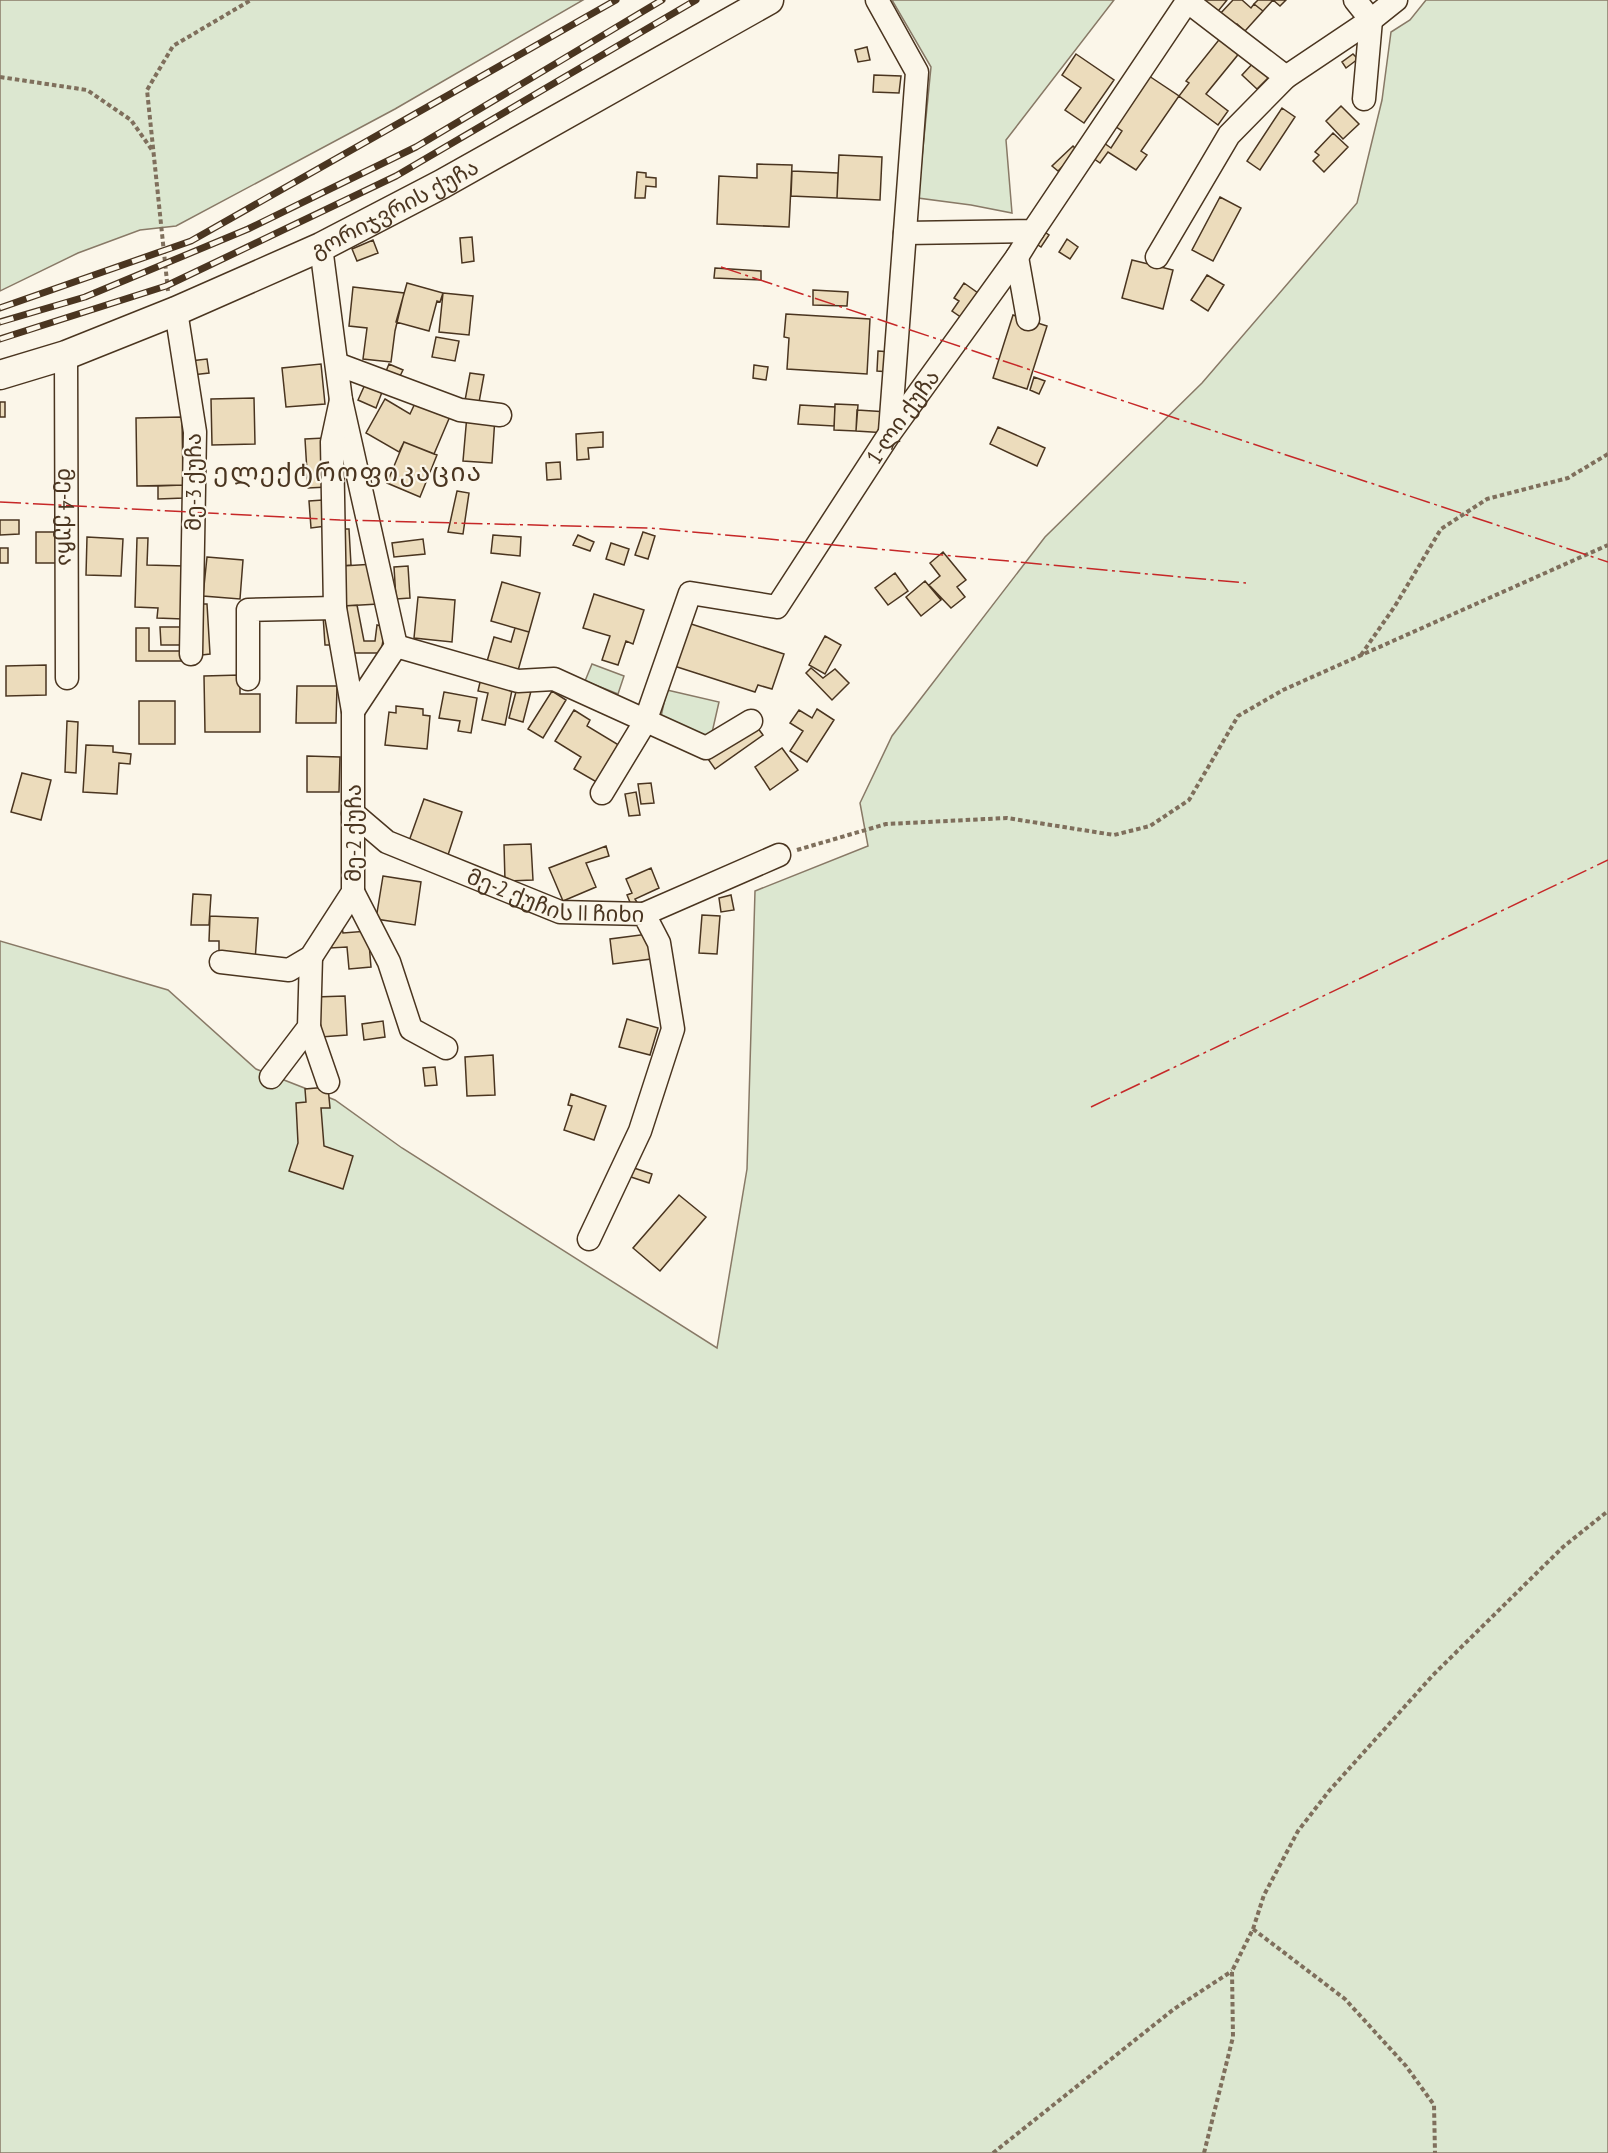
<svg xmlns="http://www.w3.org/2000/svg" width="1608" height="2153" font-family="'PT Sans Narrow','Noto Sans Georgian',sans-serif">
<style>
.green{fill:#dce7d0;stroke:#887966;stroke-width:1.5}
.building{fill:#ecdcbc;stroke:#4a3520;stroke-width:1.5}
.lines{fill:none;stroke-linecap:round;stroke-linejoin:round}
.minor-casing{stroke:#4a3520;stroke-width:25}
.major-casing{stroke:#4a3520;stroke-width:31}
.path{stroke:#7f6f5c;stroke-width:4;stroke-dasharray:4.5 3;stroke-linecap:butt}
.minor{stroke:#fbf6e9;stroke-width:22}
.major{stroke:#fbf6e9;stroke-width:28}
.rail-casing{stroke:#4a3520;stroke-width:7}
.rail{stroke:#fbf6e9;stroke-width:4.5;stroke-dasharray:14;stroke-linecap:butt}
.power{stroke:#c62828;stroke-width:1.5;stroke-dasharray:21 4.5 3 4.5;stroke-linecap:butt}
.labels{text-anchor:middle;stroke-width:4.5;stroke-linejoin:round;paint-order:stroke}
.street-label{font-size:22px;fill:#4a3520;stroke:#fbf6e9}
.quarter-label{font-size:26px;letter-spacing:1.5px;fill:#4a3520;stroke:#fbf6e9}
</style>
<rect width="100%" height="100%" fill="#fbf6e9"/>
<path class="green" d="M0,0H583L395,109L176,226L140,230L78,253L0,291Z
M892,0H1114L1006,140L1012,213L971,205L918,198L931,67Z
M1426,0H1608V2153H0V941L168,990L256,1069L335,1100L402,1148L717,1348L747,1169L755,891L868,846L860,803L892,736L1045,537L1202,383L1357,203L1382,100L1391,32L1410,20Z
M592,664L624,676L618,694L585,681Z
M667,690L719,702L711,737L659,725Z"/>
<path class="building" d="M1197,0H1227L1215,15Z
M1233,0H1242L1251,8L1254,4L1263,11L1245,31L1237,24L1233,28L1219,15Z
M1258,0H1286L1280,6L1273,0L1263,11L1254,4Z
M1222,36L1241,51L1206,94L1228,111L1218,125L1179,96L1189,83L1186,81Z
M867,47L870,60L858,62L855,50Z
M1076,54L1114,80L1084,123L1065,110L1081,88L1062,75Z
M1353,54L1358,59L1346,68L1342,62Z
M1255,61L1271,75L1257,89L1242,75Z
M1143,72L1179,96L1141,151L1147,155L1136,170L1108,152L1100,163L1093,158L1104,143L1111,148L1122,131L1109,122Z
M874,75L901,76L899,93L873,92Z
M1341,106L1359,124L1343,139L1326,121Z
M1282,108L1295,117L1260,170L1247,161Z
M1333,133L1348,147L1324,172L1313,161L1319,155L1315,152Z
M1073,146L1078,151L1058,171L1052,166Z
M839,155L882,157L880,200L837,198Z
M757,164L792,165L789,227L717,224L719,176L757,178Z
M792,171L838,173L837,198L791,196Z
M637,172L646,173V177L656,178V187L646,186L645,198H635Z
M1220,197L1241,208L1213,261L1192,250Z
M1040,229L1049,235L1041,247L1032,241Z
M472,237L474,261L462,263L460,238Z
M1067,239L1078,247L1070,259L1059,252Z
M373,240L378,253L357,261L352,249Z
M1132,260L1173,270L1163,309L1122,298Z
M715,268L761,271V280L714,278Z
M1207,275L1224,285L1208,311L1191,300Z
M407,283L443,293L440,302L437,301L429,331L396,322Z
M964,283L985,298L968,322L952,311L959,301L954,298Z
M353,287L404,293L395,331L391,362L363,359L367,328L349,326Z
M813,290L848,292L847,306L813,305Z
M443,293L473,296L469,335L439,332Z
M786,314L870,319L867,374L787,369L789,338L784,337Z
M1013,315L1047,326L1027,389L993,378Z
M436,337L459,341L455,361L432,357Z
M878,351L891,352L890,372L877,371Z
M207,359L209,373L192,375L190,361Z
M321,364L325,404L286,407L282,368Z
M389,364L403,370L397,382L384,376Z
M754,365L768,367L766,380L753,378Z
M470,373L484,375L478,408L464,406Z
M1034,377L1045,381L1039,394L1030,390Z
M367,380L384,387L376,408L358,400Z
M254,398L255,444L212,445L211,399Z
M385,399L410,414L417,399L451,414L434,454L404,442L399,452L366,433Z
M0,402H5V417H0Z
M835,404L858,405L856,431L834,430Z
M800,405L835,407L834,426L798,424Z
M857,410L888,412L887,433L856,431Z
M467,415L495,417L492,463L463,461Z
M182,417L183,485L137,486L136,418Z
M998,427L1045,448L1037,466L990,444Z
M603,432V447L588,448L589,459L577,460L576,434Z
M324,438L327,487L308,488L305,439Z
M404,442L437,455L420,497L387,483Z
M560,462L561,479L547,480L546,463Z
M183,485L184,498L158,499V486Z
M457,491L469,493L463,534L448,532Z
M323,500L326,526L311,528L309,501Z
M0,520H19V534L0,535Z
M340,529H349L351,565L342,566Z
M36,532H57V563H36Z
M643,532L655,536L648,559L635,555Z
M493,535L521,537L520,556L491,553Z
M578,535L594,542L590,551L573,545Z
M87,537L123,539L121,576L86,575Z
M137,538H148L147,565L185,566L183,619L157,618L158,608L135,607Z
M423,539L425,554L394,557L392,543Z
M611,543L629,549L624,565L606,559Z
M0,548H8V563H0Z
M943,552L966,580L957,587L965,597L951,608L929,585L940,576L930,563Z
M207,557L243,560L240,599L203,596Z
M375,564L378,604L344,606L342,566Z
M408,566L410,598L396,599L394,567Z
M895,573L908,591L888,605L875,588Z
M925,581L941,600L921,616L906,597Z
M502,582L540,593L529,632L491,621Z
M594,594L644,610L633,644L626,641L618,665L602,660L610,636L583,628Z
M418,597L455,600L452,642L414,638Z
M198,604H207L210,654L202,655Z
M357,605L364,641H375L377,625L385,627L381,653H353L344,606Z
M323,615H335L337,645H325Z
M685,622L784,654L772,689L758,685L755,692L671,665Z
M160,627H187V645H161Z
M136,628H149V651H186V661H136Z
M515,628L529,632L517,674L486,665L494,637L511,642Z
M825,636L841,645L825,674L809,665Z
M46,665V695L6,696V666Z
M811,668L823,678L835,669L849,683L832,700L806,673Z
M240,675V694H260V732H205L204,676Z
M481,678L513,685L505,725L482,720L488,693L478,691Z
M297,686H337L336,723H296Z
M517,688L531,691L523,722L509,718Z
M552,691L566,700L543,738L528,729Z
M444,692L477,698L471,733L458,731L460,721L439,718Z
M139,701H175V744H139Z
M396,706L423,709V715L430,716L427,749L385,745L389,712L396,713Z
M817,709L834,720L807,762L790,751L803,731L790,723L799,710L812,718Z
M574,710L590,720L587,726L622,747L600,784L574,769L581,757L555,741Z
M67,721L78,722L76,773L65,772Z
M754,723L763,735L715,769L706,756Z
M86,745L113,746V752L131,754L130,764L119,763L117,794L83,792Z
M782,748L798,770L770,790L755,767Z
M307,756L340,757L339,792H307Z
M22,773L51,780L41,820L11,812Z
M651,783L654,803L641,804L638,784Z
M636,792L640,815L629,816L625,794Z
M424,799L462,812L448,855L409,841Z
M531,844L533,880L505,881L504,845Z
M606,846L609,856L586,863L596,887L563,901L549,868Z
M651,868L659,888L635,899L638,904L632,907L627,895L632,893L626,879Z
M383,876L421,882L415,925L376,919Z
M193,894L211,895L209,925H191Z
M731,895L734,910L721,912L719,898Z
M702,915L720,916L717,954L699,953Z
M210,916L258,918L255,961L219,959V941H209Z
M342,928L343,933L368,931L371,967L349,969L347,947L330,948Z
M648,934L651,959L613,964L610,939Z
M345,996L347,1035L321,1037L320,1020L315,997Z
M627,1019L658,1028L650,1055L619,1047Z
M383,1021L385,1037L364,1040L362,1024Z
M493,1055L495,1095L467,1096L465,1057Z
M435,1067L437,1085L425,1086L423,1068Z
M328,1087L330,1108H321L324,1146L353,1156L343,1189L289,1171L298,1143L296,1103L306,1102L305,1089Z
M571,1094L606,1106L594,1140L564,1130L572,1106L568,1105Z
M631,1167L652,1174L649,1183L628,1176Z
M679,1195L706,1217L660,1271L633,1248Z"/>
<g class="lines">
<g class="minor-casing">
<g id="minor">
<path d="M877,0L917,72L890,431"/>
<path d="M1355,0L1371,20L1364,99"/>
<path d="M1286,77L1371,20L1396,0"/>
<path d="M905,233L1033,231L1188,0"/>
<path d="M321,247L341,400L396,646L353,711"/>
<path d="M1017,257L1028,319"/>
<path d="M1157,257L1229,135L1286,77L1187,1"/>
<path d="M176,311L195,432L191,654"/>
<path id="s1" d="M66,355L67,678"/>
<path d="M337,364L460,410L500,415"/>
<path d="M396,646L518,681L554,679L706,748L751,721"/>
<path d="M248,679V610L335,608"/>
<path id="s2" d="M602,793L645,722L690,593L777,607L890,433L1017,257L1033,231"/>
<path id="s3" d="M353,813L387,842L560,912L644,914L659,943L673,1029L640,1131L589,1239"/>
<path d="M353,892L389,962L411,1029L446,1048"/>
<path d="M644,914L779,855"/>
<path d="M221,962L289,970L311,957L353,892V711L335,608L332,442L341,400"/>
<path d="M309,1027L328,1082"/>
<path d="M271,1077L309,1027L311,957"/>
</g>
</g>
<g class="major-casing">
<g id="major">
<path id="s4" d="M0,375L66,355L176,311L321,247L442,184L769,0"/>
</g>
</g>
<path class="path" d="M0,77L87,90L131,120L152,150
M168,291L147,90L173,46L251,0
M1361,655L1395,606L1441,529L1487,499L1568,478L1608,454
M797,850L886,824L1007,818L1114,835L1150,826L1189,800L1238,716L1283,690L1608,545
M1253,1929L1345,1999L1406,2066L1434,2105L1435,2153
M993,2153L1174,2009L1232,1971
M1204,2153L1233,2037L1232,1971L1253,1929L1264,1895L1298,1831L1329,1791L1433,1675L1563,1547L1608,1511"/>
<use href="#minor" class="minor"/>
<use href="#major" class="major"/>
<g class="rail-casing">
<path id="rail" d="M0,308L191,241L616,0
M0,322L85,297L248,229L416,147L662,0
M0,339L166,286L396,176L696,0"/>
</g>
<use href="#rail" class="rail"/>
<path class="power" d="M721,267L1608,562
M0,502L340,520L650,528L1246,583
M1091,1107L1608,860"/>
</g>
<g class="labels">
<g class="street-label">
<text dy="8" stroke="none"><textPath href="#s4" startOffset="429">გორიჯვრის ქუჩა</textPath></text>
<text dy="8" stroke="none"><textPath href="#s2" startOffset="536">1-ლი ქუჩა</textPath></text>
<text transform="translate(193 482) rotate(-90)" y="8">მე-3 ქუჩა</text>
<text dy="8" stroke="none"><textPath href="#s1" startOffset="162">მე-4 ქუჩა</textPath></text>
<text transform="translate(353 833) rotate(-90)" y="8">მე-2 ქუჩა</text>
<text dy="8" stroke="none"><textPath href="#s3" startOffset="224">მე-2 ქუჩის II ჩიხი</textPath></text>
</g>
<g class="quarter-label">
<text x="348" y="481">ელექტროფიკაცია</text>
</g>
</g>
</svg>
